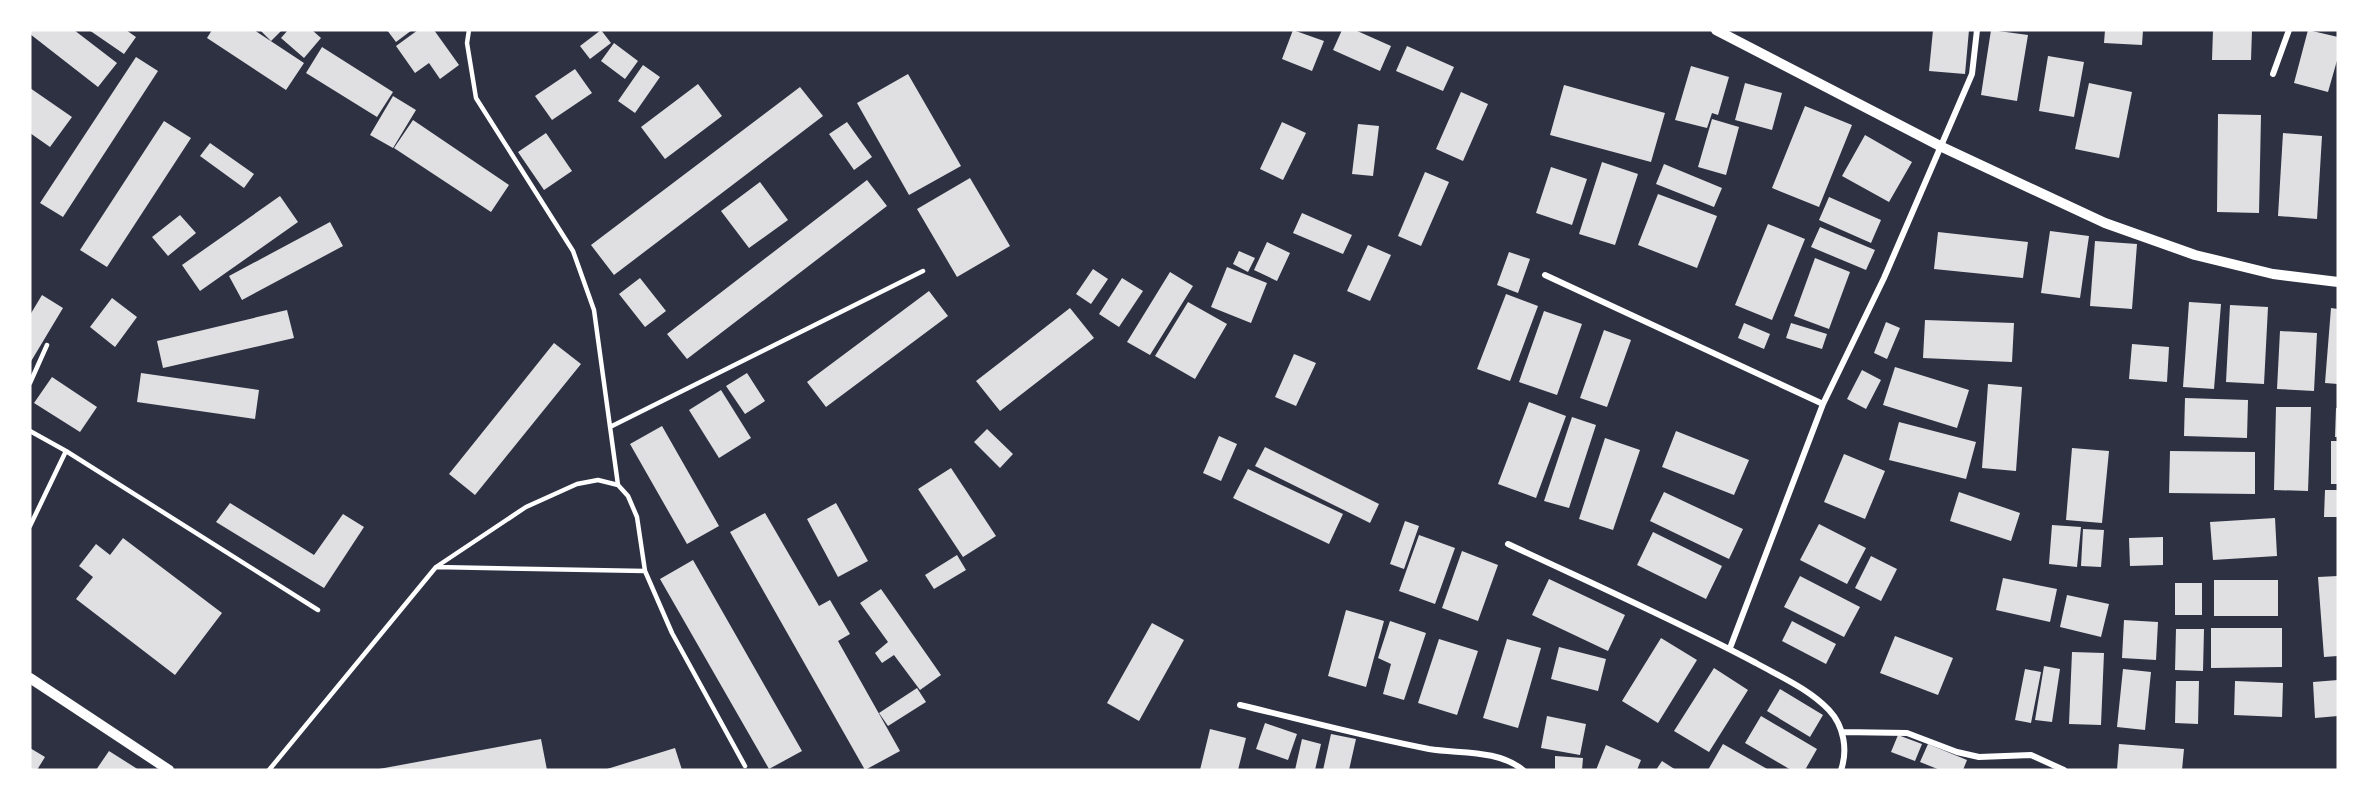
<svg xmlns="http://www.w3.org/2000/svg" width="2368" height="800" font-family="'DejaVu Sans',sans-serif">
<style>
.building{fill:#e0e0e3}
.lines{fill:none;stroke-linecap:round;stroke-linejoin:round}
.service{stroke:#fff;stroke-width:4.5}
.minor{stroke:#fff;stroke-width:6}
.tertiary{stroke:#fff;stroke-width:10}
</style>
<rect width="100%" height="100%" fill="#2d3142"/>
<path class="building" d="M30,30H74L117,63L98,87L30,34Z
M89,30H126L136,37L124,54Z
M212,30H254L304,63L286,90L207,38Z
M260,30H282L271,41Z
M288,30H312L321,38L304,58L281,38Z
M387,30H412L396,42Z
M418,30H434L459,65L440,79L429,63L415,73L396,46Z
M601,30L611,43L590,59L580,46Z
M1293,30L1324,41L1312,71L1282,59Z
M1342,30H1355L1391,46L1380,71L1333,50Z
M1933,30H1969L1965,74L1929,71Z
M1991,30L2028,35L2017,101L1981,95Z
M2105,30H2143L2142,45L2104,43Z
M2213,30H2252L2251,60H2212Z
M2308,30L2338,37V57L2328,92L2294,83Z
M614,43L638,61L625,79L601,61Z
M1407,46L1454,67L1443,91L1396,71Z
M322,47L393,92L377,117L306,73Z
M2048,56L2084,62L2074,117L2039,111Z
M136,57L158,71L63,217L40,203Z
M643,65L660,77L635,113L618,101Z
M1691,66L1729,77L1718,115L1712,113L1707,128L1675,120Z
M575,69L592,93L552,120L535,96Z
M908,74L961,166L909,195L857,103Z
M1745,83L1782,93L1772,130L1735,120Z
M2089,83L2132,92L2119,158L2075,149Z
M698,84L722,116L665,159L641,127Z
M1564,85L1665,113L1651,162L1550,135Z
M800,87L823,116L614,275L591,245Z
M30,88L72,117L50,147L30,133Z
M1461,92L1488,104L1463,161L1436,149Z
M393,96L416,110L393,148L370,135Z
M1805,106L1852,125L1819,207L1772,188Z
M2218,114L2261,115L2259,213L2217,212Z
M1712,119L1739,127L1726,175L1698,167Z
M413,120L509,185L491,212L394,148Z
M164,121L191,138L107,267L80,250Z
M847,122L872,157L854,170L829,134Z
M1282,122L1306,133L1283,180L1260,169Z
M1358,124L1379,126L1373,176L1352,174Z
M546,133L572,171L544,190L518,152Z
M2283,133L2322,136L2317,219L2278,216Z
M1865,135L1912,162L1889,202L1842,176Z
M210,143L254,174L244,188L200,156Z
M1602,162L1638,174L1615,245L1579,234Z
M1664,164L1722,188L1714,207L1656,184Z
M1551,167L1587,179L1572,225L1536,213Z
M1425,172L1449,182L1421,246L1398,236Z
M970,178L1010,246L957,277L917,209Z
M867,180L887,206L687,359L667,334Z
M760,182L788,220L749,248L721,211Z
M1658,194L1717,216L1697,268L1638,245Z
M280,196L298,222L200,291L182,265Z
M1829,197L1881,220L1871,243L1819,220Z
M1302,213L1352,235L1343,254L1293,233Z
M180,215L196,233L168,256L152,237Z
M330,222L343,246L242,300L229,276Z
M1768,224L1805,239L1772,320L1735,305Z
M1820,227L1875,250L1866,270L1811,247Z
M2050,231L2089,236L2080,298L2041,293Z
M1938,232L2028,242L2023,278L1934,269Z
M2095,241L2137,244L2132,309L2090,306Z
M1267,242L1290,253L1277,281L1254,270Z
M1368,245L1391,255L1370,301L1347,291Z
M1239,251L1255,258L1248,272L1233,264Z
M1509,252L1530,259L1518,293L1497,285Z
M1815,258L1850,272L1829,329L1794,316Z
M1227,267L1267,283L1251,323L1211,307Z
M1093,269L1108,279L1091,304L1076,294Z
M1170,272L1193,286L1150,355L1127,342Z
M640,278L666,311L645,327L619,294Z
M1122,278L1143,291L1119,327L1099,314Z
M929,291L948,316L826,407L807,382Z
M1506,294L1538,306L1510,381L1477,369Z
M42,295L63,308L30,363V315Z
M112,298L137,317L115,347L90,327Z
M1188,302L1227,324L1195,379L1155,356Z
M2189,302L2221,304L2214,389L2183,387Z
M2230,305L2268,307L2264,384L2226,382Z
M1070,308L1094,338L1000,411L976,381Z
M2331,308L2338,309V384L2325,383Z
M287,310L294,338L163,368L157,341Z
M1544,311L1582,324L1557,395L1519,382Z
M1925,320L2014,323L2012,362L1923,358Z
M1886,322L1900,328L1887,359L1874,353Z
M1744,323L1770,334L1764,349L1738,338Z
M1791,323L1827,334L1822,349L1786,338Z
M1604,330L1631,340L1607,407L1580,398Z
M2280,331L2317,333L2314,391L2277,389Z
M554,343L581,364L475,495L449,474Z
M2132,344L2169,347L2167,382L2129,379Z
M1294,354L1316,363L1296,406L1275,397Z
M1895,367L1969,390L1957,428L1883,405Z
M1862,370L1881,380L1866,409L1847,399Z
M141,373L259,390L255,419L137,402Z
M747,373L765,401L745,414L726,386Z
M52,377L97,407L80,432L34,403Z
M1988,384L2022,387L2016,471L1982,468Z
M721,390L751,438L719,458L689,410Z
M2185,398L2248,400L2247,438L2184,436Z
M1529,402L1566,416L1536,498L1498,484Z
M2276,407H2311L2308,491L2274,490Z
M2336,408H2338V437H2335Z
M1572,417L1596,425L1569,508L1544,501Z
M1899,422L1976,442L1966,479L1889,460Z
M662,426L719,526L687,544L630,444Z
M987,429L1013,454L1000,468L974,442Z
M1676,431L1749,460L1734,495L1662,467Z
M1219,436L1237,444L1221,481L1203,473Z
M1605,438L1640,450L1613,530L1579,519Z
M2331,441H2338V484H2331Z
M1265,447L1379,504L1370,523L1255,466Z
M2072,448L2109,451L2102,523L2066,520Z
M2170,451L2255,452V494L2169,493Z
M1844,454L1885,471L1865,519L1824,502Z
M951,468L996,536L963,557L918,489Z
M1248,469L1343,514L1329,544L1233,498Z
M2325,490H2338V517H2324Z
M1664,492L1743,529L1729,559L1650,521Z
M1959,492L2020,513L2011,541L1950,521Z
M230,503L314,555L343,514L364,527L324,588L216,522Z
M836,503L868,561L838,577L807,519Z
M765,513L819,606L830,600L850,634L838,641L900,751L865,770L730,532Z
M2275,518L2277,556L2213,560L2210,522Z
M1405,521L1419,526L1404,569L1390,564Z
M1819,524L1866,548L1847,584L1800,560Z
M2052,525L2081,527L2077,567L2049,564Z
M2083,529L2104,530L2101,567L2081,566Z
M1653,532L1722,566L1706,599L1637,565Z
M1419,535L1455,548L1435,604L1399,591Z
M2163,537V565L2130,566L2129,538Z
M123,538L222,613L175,675L76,599L93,577L79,566L96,544L110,555Z
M1462,551L1498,565L1478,621L1442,608Z
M957,555L966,570L934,589L925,575Z
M1871,556L1897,569L1881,601L1855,588Z
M693,560L802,751L769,769L660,579Z
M1800,576L1860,607L1844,637L1784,607Z
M2338,576V656L2324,657L2318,577Z
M2003,578L2057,589L2050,622L1996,610Z
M1549,579L1625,615L1608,651L1532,615Z
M2214,580H2278V616H2214Z
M2175,583H2202V615H2175Z
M881,589L941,675L920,690L894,655L882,663L875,653L888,642L860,603Z
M2067,595L2109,604L2101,637L2060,627Z
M1346,610L1384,621L1366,687L1328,676Z
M2124,620L2158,622L2156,660L2122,658Z
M1390,621L1426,633L1404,700L1383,694L1391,664L1378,658Z
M1792,621L1836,644L1826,664L1782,641Z
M1152,623L1184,640L1139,721L1107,703Z
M2211,628H2282V667L2211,668Z
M2176,629H2204L2203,671L2175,670Z
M1895,636L1953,658L1938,695L1880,673Z
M1661,638L1697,660L1658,723L1622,701Z
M1439,639L1478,651L1457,715L1418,703Z
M1507,639L1541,648L1518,728L1483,718Z
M1559,647L1606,659L1598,691L1551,679Z
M2072,652L2104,653L2101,725L2069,724Z
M2044,666L2060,669L2052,722L2035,720Z
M1714,668L1748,690L1709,752L1674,731Z
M2025,669L2041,672L2031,723L2015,720Z
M2123,669L2151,672L2145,730L2117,727Z
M2338,680V716L2315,718L2313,682Z
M2176,681H2199L2198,724L2175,723Z
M2235,681L2283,683L2282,717L2234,715Z
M917,688L926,702L888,726L879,713Z
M1780,689L1823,715L1810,737L1767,711Z
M1547,716L1586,724L1580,755L1541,748Z
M1761,716L1817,749L1805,770H1791L1745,743Z
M1265,723L1297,734L1288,760L1256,749Z
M1210,729L1246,738L1238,770H1200Z
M1331,734L1356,739L1349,770H1323Z
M1898,735L1922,744L1915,761L1891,752Z
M541,739L547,770H379V769Z
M1302,739L1321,744L1315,770H1295Z
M1723,744L1769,770H1708Z
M1928,744L1967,760L1963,770H1940L1920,762Z
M2119,744L2184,749L2182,770H2117Z
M1606,745L1641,760L1637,770H1596Z
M30,748L45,757L37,770H30Z
M675,748L682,770H607V769Z
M109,751L139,770H96Z
M1555,756L1583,758L1582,770H1555Z
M1662,761L1676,770H1656Z"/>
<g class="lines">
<path class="service" d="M469,30L467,43L476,98L573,251L594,310L618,485
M30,383L47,345
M610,427L923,271
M30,431L66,451L30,526
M66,451L318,610
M436,567L645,571
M269,770L436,567L526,507L577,484L598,480L618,485L628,496L637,517L645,571L672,633L745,766"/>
<path class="minor" d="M2273,74L2289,30
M1545,275L1823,404
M1508,544C1591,583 1675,620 1756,663C1781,677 1809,689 1829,710C1844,726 1848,750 1841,770
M1730,648L1823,404L1884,278L1972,74L1977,30
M1240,705C1303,720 1366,737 1429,749C1460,754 1497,749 1523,770
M1842,732L1907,733L1957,752L1979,757L2031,755L2064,770"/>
<path class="tertiary" d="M1716,30L1942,147L2105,223L2195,255L2273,274L2338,282
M30,678L169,770"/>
</g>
<rect width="2368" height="800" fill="none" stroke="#ffffff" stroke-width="63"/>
</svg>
